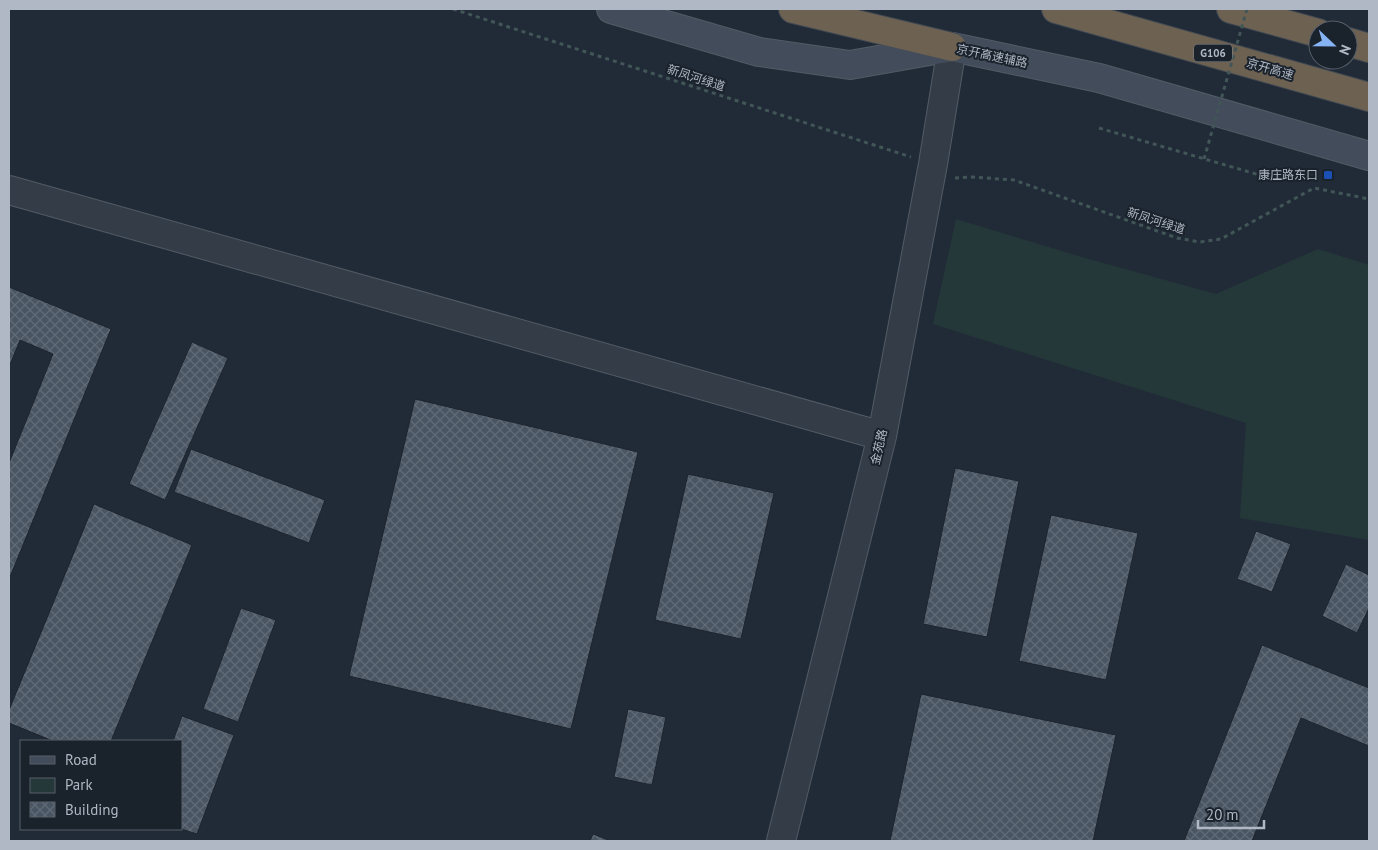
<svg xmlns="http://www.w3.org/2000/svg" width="1378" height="850" font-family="'PT Sans','Noto Sans SC',sans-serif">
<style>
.green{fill:#243839}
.building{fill:url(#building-cross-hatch);stroke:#1c242e}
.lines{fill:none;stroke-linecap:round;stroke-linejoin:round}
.tertiary-casing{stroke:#525b65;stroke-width:30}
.secondary-casing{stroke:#525b65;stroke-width:30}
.motorway-casing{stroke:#3f4852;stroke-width:30}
.path{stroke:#425557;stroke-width:3;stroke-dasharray:4 4;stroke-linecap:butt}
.tertiary{stroke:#343d47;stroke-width:28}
.secondary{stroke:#434c5a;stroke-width:28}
.motorway{stroke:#6d6152;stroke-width:28}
.path-bridge{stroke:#425557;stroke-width:3;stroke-dasharray:4 4;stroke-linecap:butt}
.transit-dot{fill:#1a4fb4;stroke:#1a222c;stroke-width:2}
.labels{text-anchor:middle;stroke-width:4;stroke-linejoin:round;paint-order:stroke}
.shield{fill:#1a222c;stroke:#828b96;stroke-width:1}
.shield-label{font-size:11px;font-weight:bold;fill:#afb8c4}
.street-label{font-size:12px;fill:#afb8c4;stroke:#1a222c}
.poi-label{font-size:12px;fill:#afb8c4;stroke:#1a222c;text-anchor:end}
</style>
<defs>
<pattern id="building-cross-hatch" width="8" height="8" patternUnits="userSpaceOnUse" patternTransform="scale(1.25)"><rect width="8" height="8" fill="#495562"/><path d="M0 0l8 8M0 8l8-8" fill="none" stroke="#616b77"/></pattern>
</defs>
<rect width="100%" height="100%" fill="#212b37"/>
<path class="green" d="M956,219L1085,258L1216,294L1318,249L1369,265V540L1240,518L1246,423L933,324Z"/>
<path class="building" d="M9,287L111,329L10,577L9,576V463L53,354L20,340L9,367Z
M192,342L228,358L165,500L129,484Z
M415,399L638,452L571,729L349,676Z
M191,449L325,500L309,543L174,492Z
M955,468L1019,481L987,637L923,624Z
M688,474L774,493L741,639L655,620Z
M94,504L192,545L111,741H53L9,723V710Z
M1051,515L1138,533L1106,680L1019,661Z
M1256,531L1291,544L1272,592L1237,579Z
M1346,564L1369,575V608L1357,633L1322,616Z
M241,608L276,620L238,722L203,709Z
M1262,645L1369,688V746L1301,718L1252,841H1184Z
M921,694L1116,735L1093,841H890Z
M628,709L666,717L652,785L614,777Z
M182,716L234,735L197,834L181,829V741H173Z
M593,834L611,841H590Z"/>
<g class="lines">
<g class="tertiary-casing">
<path id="tertiary" d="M9,190L882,436
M781,841L882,436L933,164L952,47"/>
</g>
<g class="secondary-casing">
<path id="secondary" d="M611,9L759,52L850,65L952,47L1099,78L1369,156"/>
</g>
<g class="motorway-casing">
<path id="motorway" d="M793,9L952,47
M1056,9L1369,97
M1231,9L1318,33
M1348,42L1369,48"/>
</g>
<path class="path" d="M453,9L911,157
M1099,128L1263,176
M955,178L972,177L1014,180L1177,238L1200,242L1221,239L1314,188L1369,199"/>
<use href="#tertiary" class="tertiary"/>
<use href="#secondary" class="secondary"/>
<use href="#motorway" class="motorway"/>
<path class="path-bridge" d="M1204,159L1247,9"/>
</g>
<rect class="transit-dot" x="1323" y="170" width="10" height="10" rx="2.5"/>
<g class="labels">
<rect class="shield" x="1194" y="44.5" width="38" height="17" rx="4"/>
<g class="shield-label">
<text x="1213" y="57">G106</text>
</g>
<g class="street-label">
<text transform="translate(992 56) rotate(12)" y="4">京开高速辅路</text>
<text transform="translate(1270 69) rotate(16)" y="4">京开高速</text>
<text transform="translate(696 78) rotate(18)" y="4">新凤河绿道</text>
<text transform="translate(1156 221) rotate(18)" y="4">新凤河绿道</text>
<text transform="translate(879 447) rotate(-77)" y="4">金苑路</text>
</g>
<g class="poi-label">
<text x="1318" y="179">康庄路东口</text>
</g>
</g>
<rect width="1378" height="850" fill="none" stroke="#afb8c4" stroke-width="20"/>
<rect x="20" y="740" width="162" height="90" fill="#1a222c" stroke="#565e69"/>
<rect x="30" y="756" width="25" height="8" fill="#434c5a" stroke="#565e69"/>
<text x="65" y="765" font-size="15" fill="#afb8c4">Road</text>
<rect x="30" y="778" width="25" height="15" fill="#243839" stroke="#565e69"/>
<text x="65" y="790" font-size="15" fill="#afb8c4">Park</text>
<rect x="30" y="802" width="25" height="15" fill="url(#building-cross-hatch)" stroke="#565e69"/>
<text x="65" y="815" font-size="15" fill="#afb8c4">Building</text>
<g transform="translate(1333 45) rotate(112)"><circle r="24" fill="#1a222c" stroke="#565e69"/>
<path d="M0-4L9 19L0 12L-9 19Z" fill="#85b3f3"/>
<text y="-8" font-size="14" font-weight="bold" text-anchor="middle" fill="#afb8c4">N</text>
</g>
<path d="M1198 820v8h66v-8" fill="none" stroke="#afb8c4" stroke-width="2.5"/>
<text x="1206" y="820" font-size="15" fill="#afb8c4" stroke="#1a222c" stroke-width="4" paint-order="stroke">20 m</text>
</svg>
